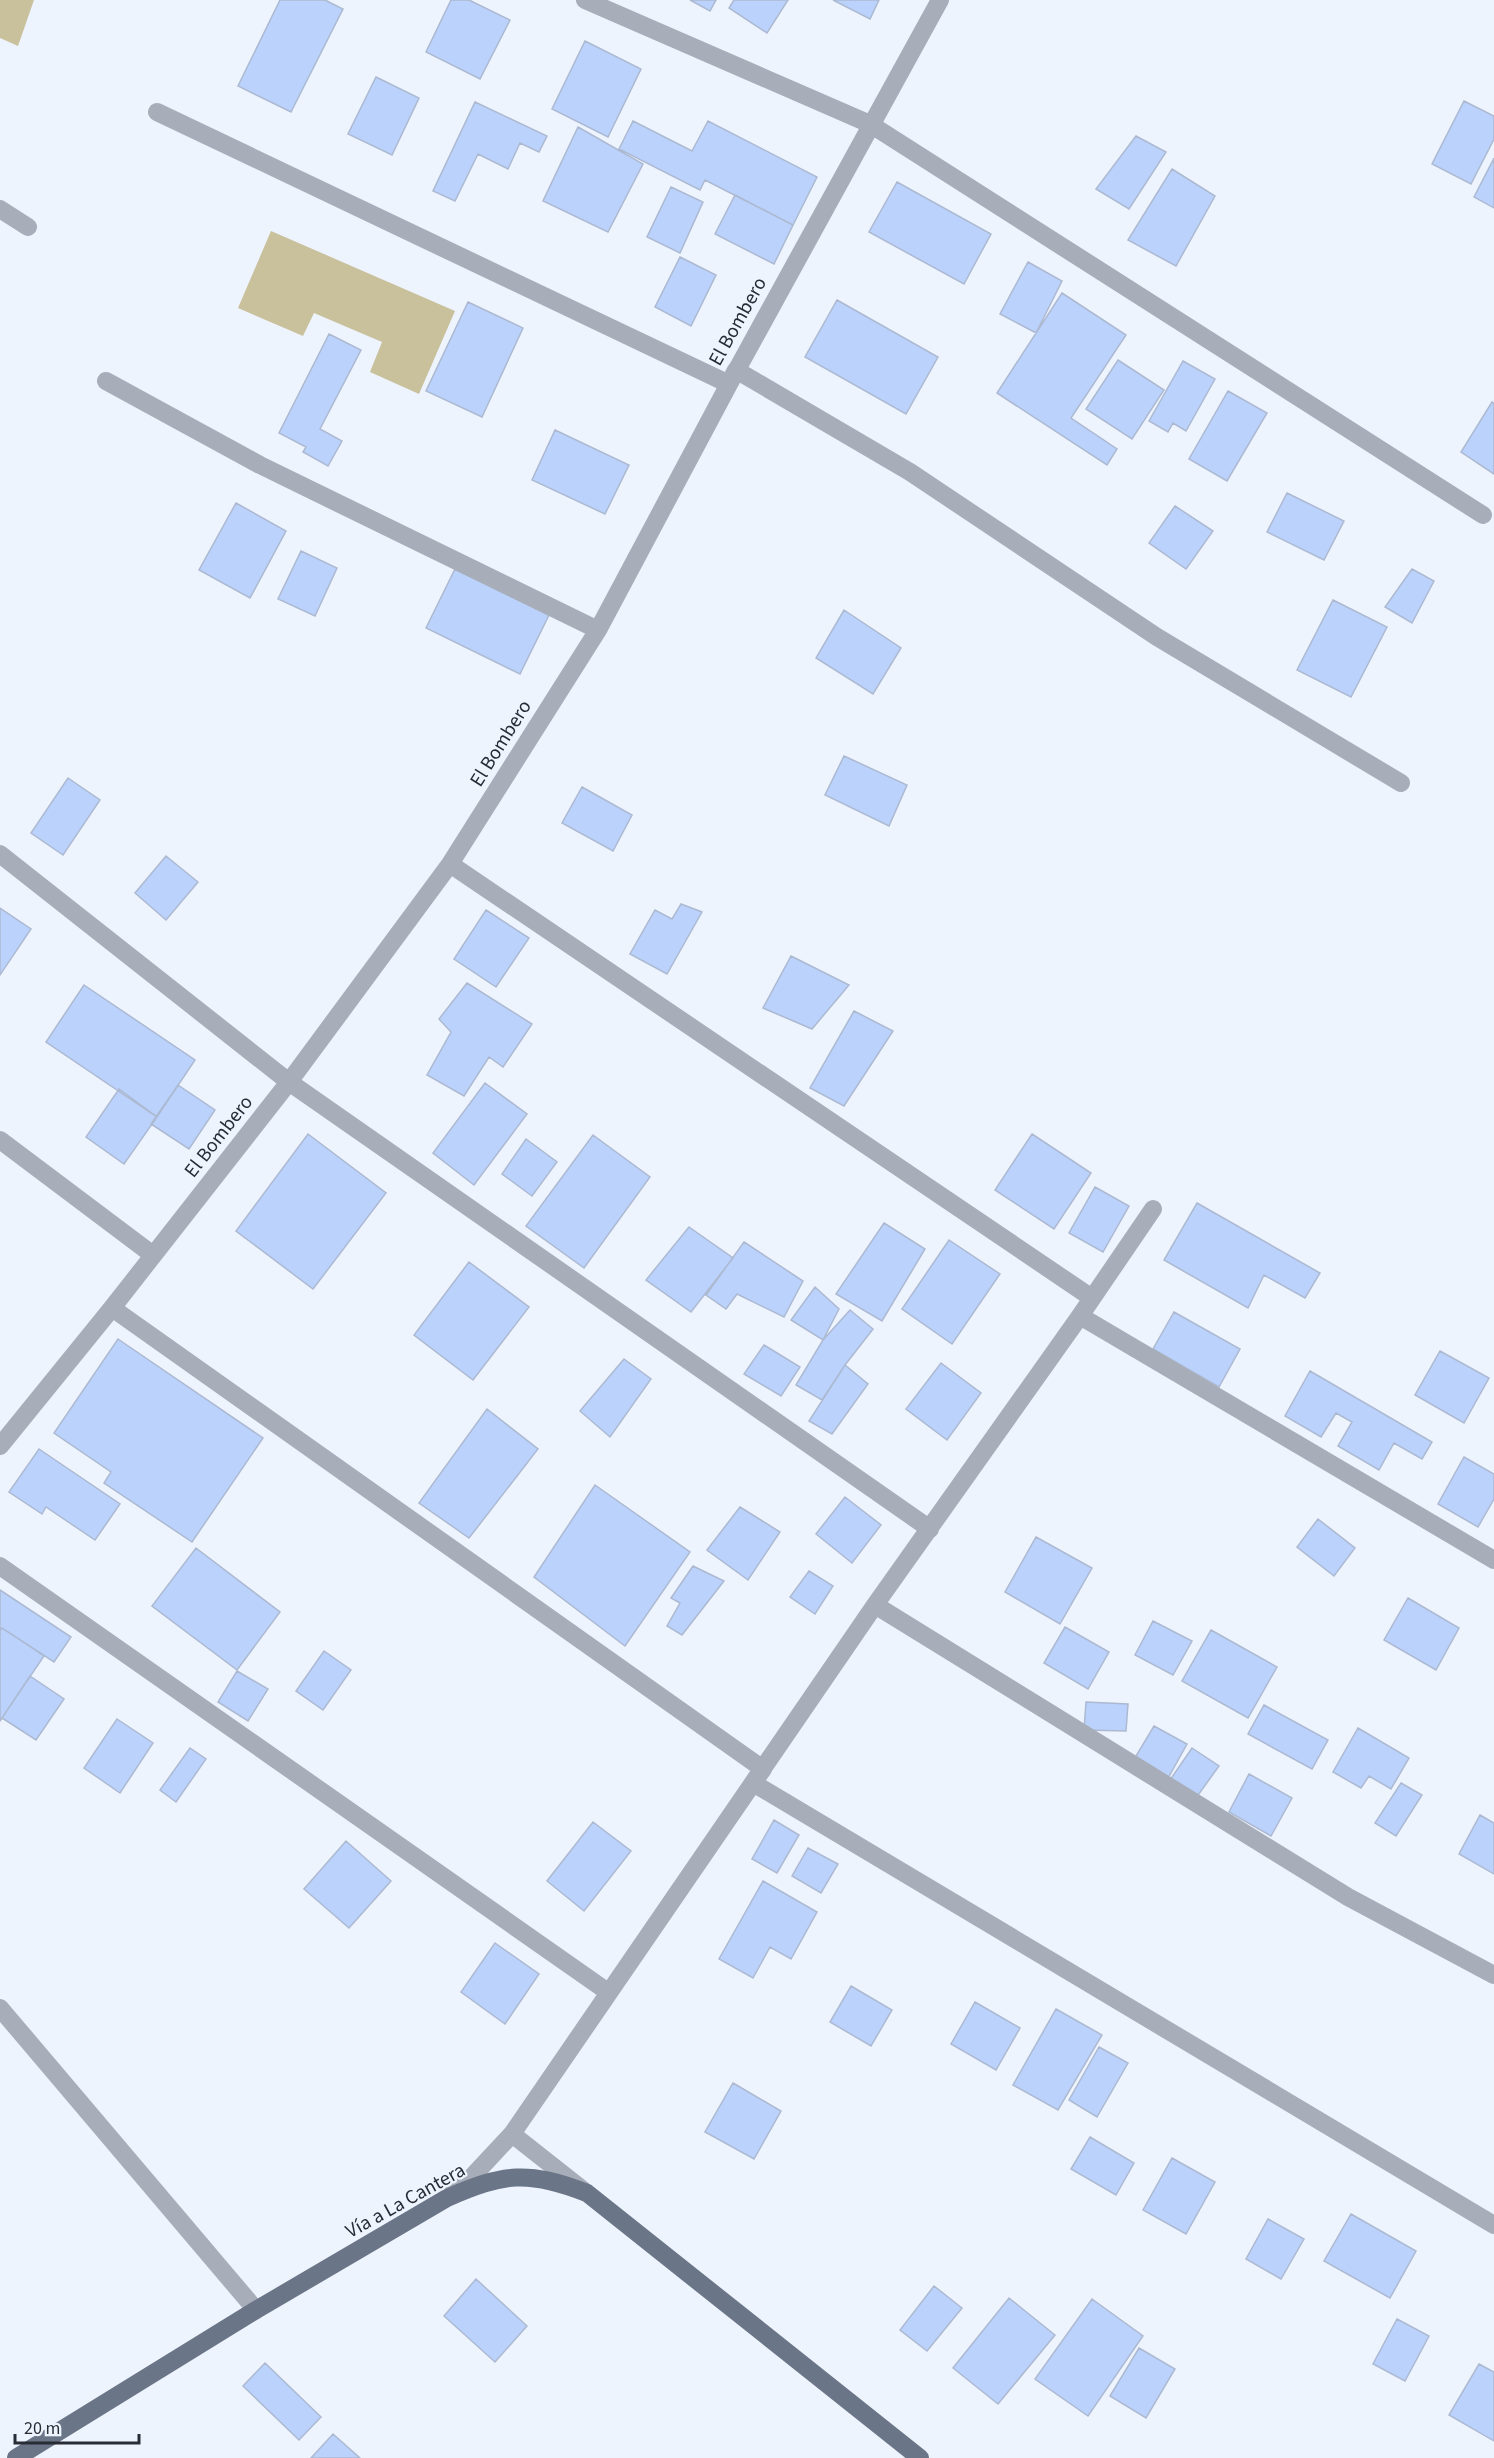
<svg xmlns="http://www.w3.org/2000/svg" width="1494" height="2458" font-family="'Source Sans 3',sans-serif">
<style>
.green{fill:#c9c09c}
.building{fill:#bad2fc;stroke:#acb9d1;stroke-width:1.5}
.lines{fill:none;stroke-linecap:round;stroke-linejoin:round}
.minor{stroke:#a8aeb9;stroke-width:18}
.major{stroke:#6a7587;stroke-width:18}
.labels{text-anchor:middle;stroke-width:4.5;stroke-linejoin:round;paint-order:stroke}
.street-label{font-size:20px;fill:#272c35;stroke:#eef4fe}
</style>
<rect width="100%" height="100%" fill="#eef4fe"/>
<path class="green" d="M0,0H34L18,46L0,38Z
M271,231L455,311L419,394L370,372L382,342L314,313L303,336L238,308Z"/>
<path class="building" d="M280,0H325L343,9L291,112L238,86Z
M451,0H469L510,20L480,79L426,52Z
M690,0H716L710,11Z
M734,0H788L767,33L729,8Z
M833,0H879L870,19Z
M585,41L641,69L608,137L552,109Z
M376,77L419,98L392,155L348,134Z
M1464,101L1494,116V139L1471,184L1432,164Z
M475,102L547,136L539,152L520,143L508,169L478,154L455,201L433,191Z
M633,121L692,151L708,121L817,177L793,225L705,180L700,190L619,149Z
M578,127L643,164L608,232L543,201Z
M1136,136L1166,152L1129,209L1096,189Z
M1494,158V208L1474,197Z
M1172,169L1215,196L1176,266L1128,240Z
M897,182L991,234L964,284L869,232Z
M671,187L703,202L680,253L647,237Z
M735,195L793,225L774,264L715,234Z
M680,257L716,275L691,326L655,307Z
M1028,262L1062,281L1036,333L1000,314Z
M1062,293L1126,335L1071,418L1117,449L1107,465L997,393Z
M837,300L938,357L906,414L805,357Z
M468,302L523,328L482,417L426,391Z
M329,334L361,350L320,429L342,441L328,466L303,452L306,447L279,433Z
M1118,360L1164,390L1132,439L1086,409Z
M1183,361L1215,379L1186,431L1173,423L1168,432L1149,421Z
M1228,391L1267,413L1227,481L1189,459Z
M1492,402L1494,403V474L1461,452Z
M555,430L629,465L605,514L532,480Z
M1287,493L1344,521L1324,560L1267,532Z
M236,503L286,531L250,598L199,570Z
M1175,506L1213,531L1186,569L1149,543Z
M301,551L337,568L315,616L278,599Z
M455,569L549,615L520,674L426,628Z
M1412,569L1434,581L1412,623L1385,607Z
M1333,600L1387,627L1351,697L1297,670Z
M844,610L901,648L873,694L816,658Z
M844,756L907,785L889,826L825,795Z
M68,778L100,800L63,855L31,833Z
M582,787L632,815L613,851L562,823Z
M166,856L198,882L166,920L135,893Z
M681,904L702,912L667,974L630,954L655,910L672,919Z
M0,908L31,929L0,975Z
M486,910L529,938L496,987L454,959Z
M791,956L849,985L812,1029L763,1008Z
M467,983L532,1024L503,1067L489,1057L464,1096L427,1075L451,1032L439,1019Z
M84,985L195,1060L157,1117L46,1042Z
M854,1011L893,1031L844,1106L810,1088Z
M485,1083L527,1114L474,1185L433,1153Z
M178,1085L215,1110L189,1149L151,1124Z
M119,1089L157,1117L124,1164L86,1137Z
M308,1134L386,1193L313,1289L236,1231Z
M1032,1134L1091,1173L1054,1229L995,1190Z
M593,1135L650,1177L584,1268L526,1226Z
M526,1139L557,1162L532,1196L502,1174Z
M1095,1187L1129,1206L1103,1252L1069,1233Z
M1197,1203L1320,1273L1305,1298L1264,1275L1248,1308L1164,1260Z
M884,1223L925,1249L882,1321L836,1294Z
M689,1227L733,1258L691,1312L646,1280Z
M949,1240L1000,1274L952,1344L902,1309Z
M744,1242L803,1281L784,1317L737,1294L726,1309L706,1295Z
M469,1262L529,1307L473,1380L414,1335Z
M815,1287L839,1309L823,1340L791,1320Z
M850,1310L873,1329L845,1365L822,1400L796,1385L823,1340Z
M1174,1312L1240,1349L1219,1387L1153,1349Z
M118,1339L263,1438L192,1542L104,1483L111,1472L54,1433Z
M764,1345L800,1367L781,1396L744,1374Z
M1440,1351L1489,1378L1464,1423L1415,1395Z
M624,1359L651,1379L610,1437L580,1411Z
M941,1363L981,1393L947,1440L906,1409Z
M845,1365L868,1384L832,1434L809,1421Z
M1310,1371L1432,1442L1422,1459L1394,1443L1379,1470L1338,1446L1352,1422L1336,1413L1321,1437L1285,1416Z
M487,1409L538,1449L469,1538L419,1503Z
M39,1449L120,1504L95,1540L46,1507L42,1514L9,1492Z
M1464,1457L1494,1474V1499L1478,1527L1438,1504Z
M595,1485L690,1552L625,1646L534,1577Z
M845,1497L881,1525L852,1563L816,1534Z
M740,1507L780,1532L748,1580L707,1550Z
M1318,1519L1355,1548L1334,1576L1297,1547Z
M1036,1537L1092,1568L1060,1624L1005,1592Z
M196,1548L280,1612L237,1670L152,1606Z
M693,1566L724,1581L682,1635L667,1626L680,1603L671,1598Z
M809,1571L833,1586L815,1614L790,1597Z
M0,1590L71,1637L54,1662L2,1628L0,1631Z
M1408,1598L1459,1628L1436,1670L1384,1640Z
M1153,1621L1192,1641L1173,1675L1135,1655Z
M1065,1627L1109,1652L1088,1689L1044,1663Z
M2,1628L44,1656L0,1721V1631Z
M1211,1630L1277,1667L1248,1718L1182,1681Z
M324,1651L351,1670L323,1710L296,1691Z
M237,1671L268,1689L248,1721L218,1702Z
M30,1676L64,1699L36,1740L2,1718Z
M1086,1702L1128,1704L1126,1731L1084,1730Z
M1264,1705L1328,1740L1312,1769L1248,1734Z
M117,1719L153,1743L120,1793L84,1768Z
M1154,1726L1187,1744L1167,1780L1133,1761Z
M1358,1728L1409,1758L1391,1789L1369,1776L1361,1788L1333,1772Z
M190,1748L206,1759L176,1802L160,1790Z
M1192,1748L1219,1766L1196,1798L1170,1780Z
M1249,1774L1292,1798L1271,1836L1229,1812Z
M1401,1783L1422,1795L1396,1836L1375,1823Z
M1480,1815L1494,1823V1874L1459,1854Z
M774,1820L799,1835L777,1873L752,1859Z
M593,1822L631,1851L584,1911L547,1881Z
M346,1841L391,1881L349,1928L304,1889Z
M808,1848L838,1864L821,1893L792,1876Z
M763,1881L817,1912L791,1959L770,1947L753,1978L719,1959Z
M495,1943L539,1974L505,2024L461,1992Z
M851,1986L892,2010L871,2046L830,2022Z
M975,2002L1020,2028L996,2070L951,2044Z
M1056,2009L1102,2035L1058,2110L1013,2085Z
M1099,2047L1128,2063L1097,2117L1069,2100Z
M733,2083L781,2111L754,2159L705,2132Z
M1090,2137L1134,2163L1116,2195L1071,2169Z
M1172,2158L1215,2182L1186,2234L1143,2210Z
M1351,2214L1416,2251L1390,2298L1324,2261Z
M1268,2219L1304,2239L1281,2279L1246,2259Z
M476,2279L527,2326L495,2362L444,2316Z
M934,2286L962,2308L927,2351L900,2330Z
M1009,2298L1055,2335L998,2404L953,2368Z
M1092,2299L1143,2336L1088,2416L1035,2379Z
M1397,2319L1429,2336L1405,2381L1373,2364Z
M1139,2348L1175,2369L1146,2418L1110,2396Z
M265,2363L321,2417L299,2440L243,2386Z
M1479,2364L1494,2372V2441L1449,2415Z
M333,2434L360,2458H311Z"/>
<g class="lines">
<path class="minor" d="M585,0L870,124L1483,515
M157,112L729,384L736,370L910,472L1157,637L1401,783
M0,209L28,227
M106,381L260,465L598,630
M0,854L289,1082L930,1529
M450,864L1092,1298
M0,1140L153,1255
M112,1308L763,1769L753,1783L1494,2225
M1080,1316L1494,1560
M0,1446L112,1308L289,1082L450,864L598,630L729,384L940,0
M0,1566L608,1992
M875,1605L1348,1897L1494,1975
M0,2008L256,2310
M512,2134L583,2190
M452,2194L470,2179L512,2134L875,1605L1080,1316L1153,1209"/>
<path class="major" d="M16,2458L256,2310L447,2198C504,2173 528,2170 587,2193L920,2458"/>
</g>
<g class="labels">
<g class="street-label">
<text transform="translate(737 321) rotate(-61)" y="7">El Bombero</text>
<text transform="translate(500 743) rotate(-58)" y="7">El Bombero</text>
<text transform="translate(218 1136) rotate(-52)" y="7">El Bombero</text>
<text transform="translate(405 2200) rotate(-29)" y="7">Vía a La Cantera</text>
</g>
</g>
<path d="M15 2434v9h124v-9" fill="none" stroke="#272c35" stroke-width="3"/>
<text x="24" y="2434" font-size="18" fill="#272c35" stroke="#eef4fe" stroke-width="4.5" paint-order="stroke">20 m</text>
</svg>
